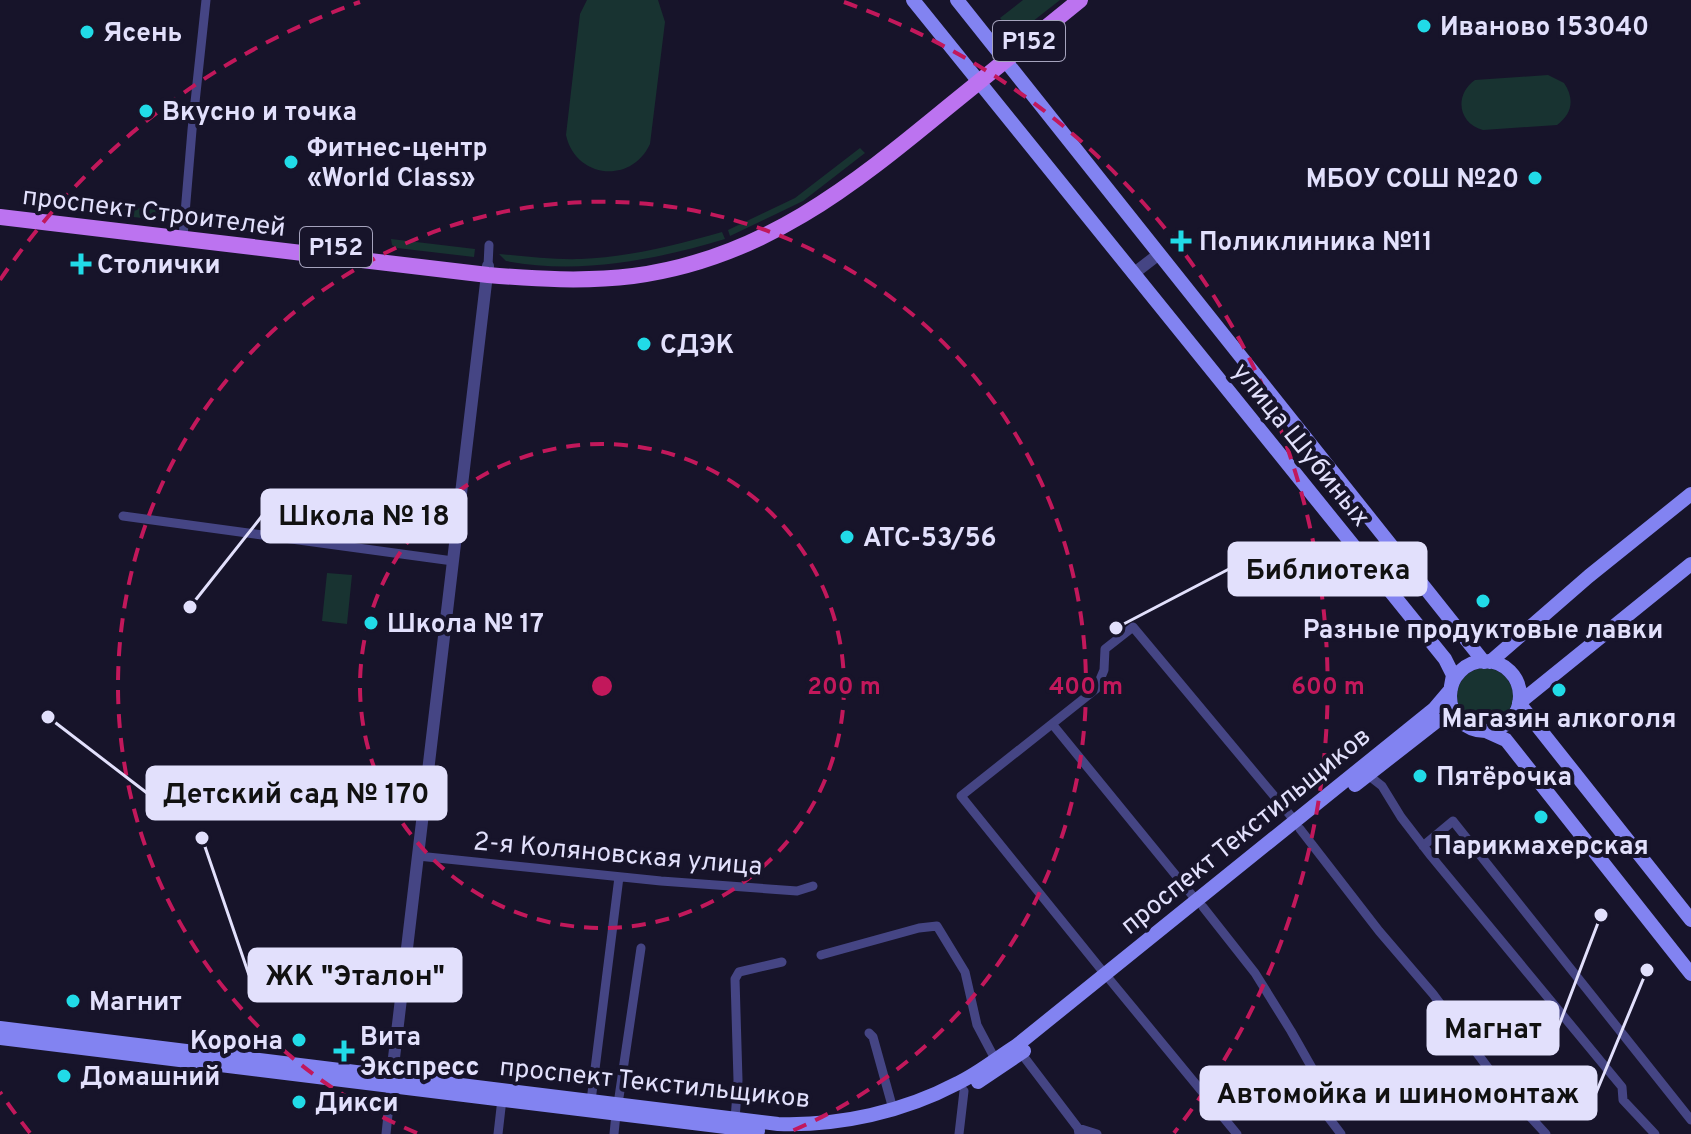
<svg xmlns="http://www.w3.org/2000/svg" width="1691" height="1134" font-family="Overpass,sans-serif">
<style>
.green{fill:#183331}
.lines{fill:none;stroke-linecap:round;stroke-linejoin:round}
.minor{stroke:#454584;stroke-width:9}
.tertiary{stroke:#454584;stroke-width:12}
.secondary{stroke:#8283f1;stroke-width:14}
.primary{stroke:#bc73f0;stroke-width:16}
.ring{fill:none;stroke:#c2185b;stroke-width:4;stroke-dasharray:14 10}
.poi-dot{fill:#21dbe7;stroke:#17142a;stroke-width:3}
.labels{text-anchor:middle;stroke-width:8;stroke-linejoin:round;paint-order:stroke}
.shield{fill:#17142a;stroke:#a5a3bd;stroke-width:2}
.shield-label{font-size:24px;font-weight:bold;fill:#e2e0fc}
.poi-label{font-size:26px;font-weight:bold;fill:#e2e0fc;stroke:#17142a;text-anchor:start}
.street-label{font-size:26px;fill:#e2e0fc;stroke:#17142a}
.centre{fill:#c2185b;stroke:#17142a;stroke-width:4}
.ring-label{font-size:24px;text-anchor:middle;font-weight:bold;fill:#c2185b;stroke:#17142a;stroke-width:8;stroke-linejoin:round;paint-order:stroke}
.leader{fill:none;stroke:#e2e0fc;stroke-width:3}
.callout-dot{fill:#e2e0fc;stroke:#17142a;stroke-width:3}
.callout{fill:#e2e0fc;stroke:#e2e0fc;stroke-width:3}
.callout-label{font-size:28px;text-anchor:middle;font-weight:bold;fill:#111}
</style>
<rect width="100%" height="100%" fill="#17142a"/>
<path class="green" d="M587,0H658L665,22L650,144C631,185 575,178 566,135L580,14Z
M1023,0H1060L1014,36L1000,18Z
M1548,75L1564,83C1575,99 1572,114 1557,125L1483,130C1458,123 1454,95 1475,80Z
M860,148L865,153L803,201L730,236L728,230L795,198Z
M77,201L168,211L167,221L83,211Z
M722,232L725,239C655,260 579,275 506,261L499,254C526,256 554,260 581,259C629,257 676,245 722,232Z
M391,239L475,249L474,257L397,248L392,245Z
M327,573L352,575L347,624L322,621Z
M1457 696a28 28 0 1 1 56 0a28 28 0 1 1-56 0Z"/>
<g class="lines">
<path class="minor" d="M183,237L192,130L206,0
M488,266L489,245
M123,516L453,561
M1053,725L1196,900
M1368,775L1382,786L1401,817L1431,856L1622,1087L1623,1100L1655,1134
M1300,829L1379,931L1433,994L1500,1084L1546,1134
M1423,846L1453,821L1691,1120
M418,856L661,881L797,891L813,886
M1203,907L1255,973L1291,1031L1316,1075L1319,1105L1341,1134
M821,955L919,928L937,926L965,972L977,1025L995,1059
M1104,973L961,796L1096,689L1104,670L1105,649L1133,627L1295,821
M1110,980L1237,1134
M869,1033L873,1037L893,1109
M1021,1053L1078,1128L1079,1134
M591,1101L619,877
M618,1104L641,948
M735,1119L738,1080L735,979L739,972L782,962
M1078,1128L1097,1134
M386,1134L391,1086
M498,1134L502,1099
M614,1134L616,1114
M959,1134L964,1091"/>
<path class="tertiary" d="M1133,274L1159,254
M391,1083L488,266"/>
<path class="secondary" d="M913,0L1445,659L1453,675L1451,686
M957,0L1484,662
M1450 696a35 35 0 1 1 70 0a35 35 0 1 1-70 0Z
M1490,662L1589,576L1691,494
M1519,703L1691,920
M1519,703L1691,564
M1486,731L1506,740L1691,974
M1355,785L1437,721L1455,720L1464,724
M0,1028L778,1124C840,1126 903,1112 958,1083C979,1073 997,1058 1016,1046L1434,709L1451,689
M0,1038L758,1131
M978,1082L1024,1051"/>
<path class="primary" d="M0,217L488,275C536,279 584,282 633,276C762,259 852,186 948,107C992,71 1036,36 1080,0"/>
</g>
<g class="ring">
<circle cx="602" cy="686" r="242"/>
<path d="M417 1133A484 484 0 1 1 787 1133"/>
<path d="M30 1133A726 726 0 0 1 0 1092M0 280A726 726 0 0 1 360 2M844 2A726 726 0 0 1 1174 1133"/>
</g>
<g class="poi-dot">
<circle cx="1424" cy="26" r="8"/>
<circle cx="87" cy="32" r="8"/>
<circle cx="146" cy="111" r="8"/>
<circle cx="291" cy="162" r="8"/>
<circle cx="1535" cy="178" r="8"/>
<path d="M1177 229h8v8h8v8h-8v8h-8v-8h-8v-8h8z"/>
<path d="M77 252h8v8h8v8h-8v8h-8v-8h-8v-8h8z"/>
<circle cx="644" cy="344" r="8"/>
<circle cx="847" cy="537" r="8"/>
<circle cx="1483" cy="601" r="8"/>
<circle cx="371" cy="623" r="8"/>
<circle cx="1559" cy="690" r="8"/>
<circle cx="1420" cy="776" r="8"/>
<circle cx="1541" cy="817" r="8"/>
<circle cx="73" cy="1001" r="8"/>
<circle cx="299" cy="1040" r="8"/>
<path d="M340 1039h8v8h8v8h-8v8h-8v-8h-8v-8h8z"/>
<circle cx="64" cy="1076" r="8"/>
<circle cx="299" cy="1102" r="8"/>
</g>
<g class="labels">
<g class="shield">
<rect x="993" y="21" width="72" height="40" rx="6"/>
<rect x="300" y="227" width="72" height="40" rx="6"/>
</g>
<g class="shield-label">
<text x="1029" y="49">Р152</text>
<text x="336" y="255">Р152</text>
</g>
<g class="poi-label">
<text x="1440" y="35">Иваново 153040</text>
<text x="103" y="41">Ясень</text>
<text x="162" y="120">Вкусно и точка</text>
<text x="307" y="156">Фитнес-центр<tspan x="307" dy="30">«World Class»</tspan></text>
<text x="1519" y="187" text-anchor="end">МБОУ СОШ №20</text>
<text x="1199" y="250">Поликлиника №11</text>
<text x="97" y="273">Столички</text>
<text x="660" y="353">СДЭК</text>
<text x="863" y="546">АТС-53/56</text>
<text x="387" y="632">Школа № 17</text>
<text x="1483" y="638" text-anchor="middle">Разные продуктовые лавки</text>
<text x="1559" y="727" text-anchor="middle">Магазин алкоголя</text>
<text x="1436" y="785">Пятёрочка</text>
<text x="1541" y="854" text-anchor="middle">Парикмахерская</text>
<text x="89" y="1010">Магнит</text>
<text x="360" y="1045">Вита<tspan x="360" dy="30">Экспресс</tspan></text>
<text x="283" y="1049" text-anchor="end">Корона</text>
<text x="80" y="1085">Домашний</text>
<text x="315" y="1111">Дикси</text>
</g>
<g class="street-label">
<text transform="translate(154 211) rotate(7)" y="9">проспект Строителей</text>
<text transform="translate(1302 444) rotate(51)" y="9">улица Шубиных</text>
<text transform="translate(1245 830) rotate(-39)" y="9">проспект Текстильщиков</text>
<text transform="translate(618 853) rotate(5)" y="9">2-я Коляновская улица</text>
<text transform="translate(655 1082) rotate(6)" y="9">проспект Текстильщиков</text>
</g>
</g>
<circle cx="602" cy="686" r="12" class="centre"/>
<g class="ring-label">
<text x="844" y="694">200 m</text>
<text x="1086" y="694">400 m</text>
<text x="1328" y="694">600 m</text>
</g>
<path class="leader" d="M190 607L262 516M1116 628L1229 569M48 717L147 793M202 838L249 975M1601 915L1558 1028M1647 970L1596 1093"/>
<g class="callout-dot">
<circle cx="190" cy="607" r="8"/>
<circle cx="1116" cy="628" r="8"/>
<circle cx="48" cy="717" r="8"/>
<circle cx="202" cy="838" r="8"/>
<circle cx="1601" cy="915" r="8"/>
<circle cx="1647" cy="970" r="8"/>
</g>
<g class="callout">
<rect x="262" y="490" width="204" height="52" rx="8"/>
<rect x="1229" y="543" width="197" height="52" rx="8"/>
<rect x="147" y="767" width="299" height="52" rx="8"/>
<rect x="249" y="949" width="212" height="52" rx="8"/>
<rect x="1428" y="1002" width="130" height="52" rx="8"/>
<rect x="1201" y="1067" width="395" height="52" rx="8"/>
</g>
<g class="callout-label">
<text x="364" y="525">Школа № 18</text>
<text x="1328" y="579">Библиотека</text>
<text x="296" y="803">Детский сад № 170</text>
<text x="355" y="985">ЖК "Эталон"</text>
<text x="1493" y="1038">Магнат</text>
<text x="1398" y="1103">Автомойка и шиномонтаж</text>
</g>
</svg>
